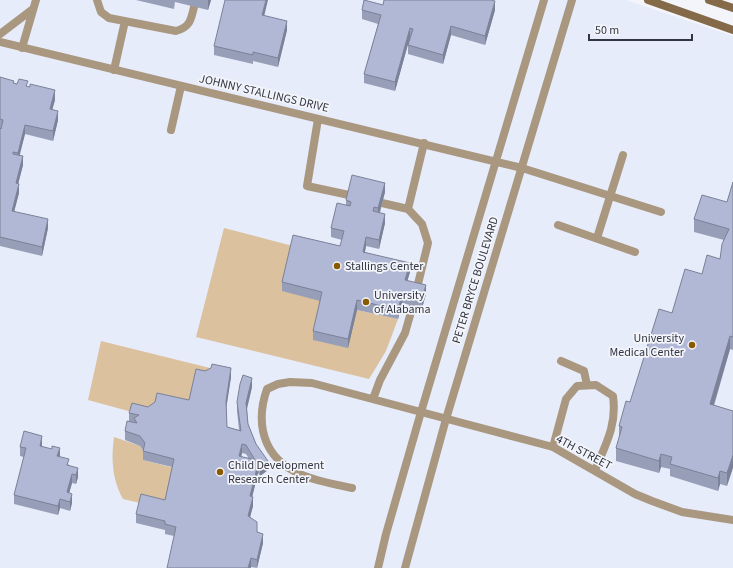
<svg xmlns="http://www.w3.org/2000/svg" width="733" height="568" font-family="'Source Sans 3',sans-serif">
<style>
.built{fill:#e7ecfb}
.green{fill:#dbc19e}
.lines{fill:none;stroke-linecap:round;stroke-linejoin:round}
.service{stroke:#a99780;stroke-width:8}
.minor{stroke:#a99780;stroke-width:8}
.tertiary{stroke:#a99780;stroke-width:8}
.secondary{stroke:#846a48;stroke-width:8}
.wall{fill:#979eb8;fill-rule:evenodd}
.shaded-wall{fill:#7b8196}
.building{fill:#b0b8d6;stroke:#7b8196;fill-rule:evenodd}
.poi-dot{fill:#895a00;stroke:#f3f5fb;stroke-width:1.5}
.labels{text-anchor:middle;stroke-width:3.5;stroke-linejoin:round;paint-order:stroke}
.street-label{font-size:12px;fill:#333642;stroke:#f3f5fb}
.poi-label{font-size:12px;fill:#333642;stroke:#f3f5fb;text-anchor:start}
</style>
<rect width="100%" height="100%" fill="#f3f5fb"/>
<path class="built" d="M0,0H626L733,36V568H0Z"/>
<path class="green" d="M224,228L289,245L293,244L357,310L398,319L386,351L369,379L196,337Z
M101,341L214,369L189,409L132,412L88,400Z
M114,437L140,446L145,453L143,460L174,468L165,509L123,499C112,479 111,459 114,437Z"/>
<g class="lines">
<path class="service" d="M97,0L101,12L109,18L176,31C190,27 191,20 194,7
M114,70L125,21
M318,119L307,186L349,195
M171,130L181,86
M522,168L661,212
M382,203L408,209
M558,225L635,252
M597,238L623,155
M416,292L428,243L422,224L408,209L424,143
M561,361L584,371L587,385
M373,399L380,380L405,333L413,305
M553,447L566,399L577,386L596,385L613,396C617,425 606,444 595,470
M352,488C315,480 272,474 263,431C260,416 262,403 267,389L278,384L290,382L312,383L421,412"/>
<path class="minor" d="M0,34L33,9
M0,42L522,168
M22,48L36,0
M421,412L553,447L635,494L652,501L682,512L733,520"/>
<path class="tertiary" d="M378,568L386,534L421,412L544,0
M405,568L446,419L572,0"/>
<path class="secondary" d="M648,0L733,30
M709,0L733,8"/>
</g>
<path class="wall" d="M136,0H211L208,10L175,2L174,9Z
M383,5L495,10L485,45L451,35L443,64L408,54V45L410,37L395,91L364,83V74L378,24L362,19V10Z
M264,16L287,30L278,67L253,61V64L214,55V46Z
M0,77L14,83L28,87L55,100L52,109L58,120L53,141L25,134L19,155L23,165L18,184L19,193L14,211L48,228L42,256L0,246Z
M733,182V350L730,349L714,406L733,411L727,486L720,484L718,491L670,476V469L661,467L659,473L616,461V448L619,439V426L672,313L702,274L720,259L724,240L694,232V219L727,202Z
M385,192L380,213L385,223L379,249L366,246L365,252L410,272L407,281L426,294L422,308L402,303L398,319L357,310L348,348L313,340V331L320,301L282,291V282L340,246L342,240L331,237V228L346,205V200Z
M205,371L231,377L226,408L227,427L239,430L237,411V402L252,387L247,409L248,424L256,444L268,470L260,476L258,473L252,497L253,506L250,517L263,543L257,568L251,567L174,536L165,534V530L136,523V514L165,500L172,467L143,460V450L140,446L125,440V431L129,421V413L148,407L189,400ZM242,453L246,454L249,459L241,457Z
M42,445V446L60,457L69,465L78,477L76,484L72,483L69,493L72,503L70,511L60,508L58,515L14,504V495L24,457L20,456V447Z"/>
<path class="shaded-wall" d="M208,0H211L208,10Z
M266,0H268L262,25V15Z
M495,1V10L485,45V36Z
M287,21V30L278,67V58Z
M451,26V35L443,64V55Z
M410,28V37L395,91V82Z
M55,90V100L50,118V109Z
M58,111V120L53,141V131Z
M25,125V134L18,162V153Z
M23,156V165L16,192V183Z
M385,183V192L378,217V208Z
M19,184V193L12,220V211Z
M385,214V223L379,249V240Z
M48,219V228L42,256V247Z
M366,237V246L363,261V252Z
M410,263V272L405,289V280Z
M426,285V294L422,308V298Z
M402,294V303L398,319V310Z
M357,300V310L348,348V339Z
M730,336V349L710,417V404Z
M231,368V377L226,410V401Z
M252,378V387L246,412V403Z
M42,436V445L40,455V446Z
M242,444V453L239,466V456Z
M60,448V457L57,466V456Z
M661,454V467L659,473V461Z
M733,455V468L727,486V473Z
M268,461V470L260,476V467Z
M258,464V473L250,506V496Z
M78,468V477L76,484V475Z
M720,471V484L718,491V478Z
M72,474V483L67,501V492Z
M72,494V503L70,511V502Z
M253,497V506L248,525V516Z
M60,499V508L58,515V506Z
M263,534V543L257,568V560Z
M251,558V568H248Z"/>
<path class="building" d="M225,0H266L262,15L287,21L278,58L253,52V55L214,46Z
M364,0L383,5L384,0H491L495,1L485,36L451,26L443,55L408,45L413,29L410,28L395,82L364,74L381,15L362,10Z
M0,77L14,81L13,83L17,84L19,79L28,81L26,86L30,87V84L55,90L50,109L58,111L53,131L25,125L18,153L13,152V154L23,156L16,183L19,184L12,211L48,219L42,247L0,237V128L1,129L3,120L0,119Z
M352,175L385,183L378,208L374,207L373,211L385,214L379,240L366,237L363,252L410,263L405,280L426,285L422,298L402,294L398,310L357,300L348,339L313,331L322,292L282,282L293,235L340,246L344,231L331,228L337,203L350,206L351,202L346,200Z
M733,182V337L730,336L710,404L733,411V455L727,473L720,471L718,478L670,464L672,457L661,454L659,461L616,448L622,427L619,426L626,401L630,402L659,309L672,313L685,269L702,274L707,255L720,259L722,244L729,229L694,219L702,195L727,202Z
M212,364L231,368L226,401L227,427L241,431L237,402L240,384L243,375L252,378L246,403L248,424L256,444L268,461L260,467L258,464L250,496L253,497L248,516L257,522V532L263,534L257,560L251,558L248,568H167L176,527L165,524V521L136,514L141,494L165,500L174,459L143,451L145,443L140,436L125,431L127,421L137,423L134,418L139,415L129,413L132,403L148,407L155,402L157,393L189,400L196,369L205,371L211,368ZM242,444L246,445L255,460L239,456Z
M24,431L42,436L40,446L52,449V446L60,448L57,456L69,459L67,465L78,468L76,475L72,474L67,492L72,494L70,502L60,499L58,506L14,495L26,448L20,447Z"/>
<g class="poi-dot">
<circle cx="337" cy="266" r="4"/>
<circle cx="366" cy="302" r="4"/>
<circle cx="692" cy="345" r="4"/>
<circle cx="220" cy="472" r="4"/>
</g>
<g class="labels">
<g class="street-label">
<text transform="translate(264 93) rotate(13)" y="4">JOHNNY STALLINGS DRIVE</text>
<text transform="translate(475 280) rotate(-73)" y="4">PETER BRYCE BOULEVARD</text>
<text transform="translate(584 452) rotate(28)" y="4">4TH STREET</text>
</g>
<g class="poi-label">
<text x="345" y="270">Stallings Center</text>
<text x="374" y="299">University<tspan x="374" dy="14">of Alabama</tspan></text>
<text x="684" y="342" text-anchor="end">University<tspan x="684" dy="14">Medical Center</tspan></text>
<text x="228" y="469">Child Development<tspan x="228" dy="14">Research Center</tspan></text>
</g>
</g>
<path d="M589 34v6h103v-6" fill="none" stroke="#333642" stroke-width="2"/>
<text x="595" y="34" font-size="12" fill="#333642" stroke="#f3f5fb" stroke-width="3" paint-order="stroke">50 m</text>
</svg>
